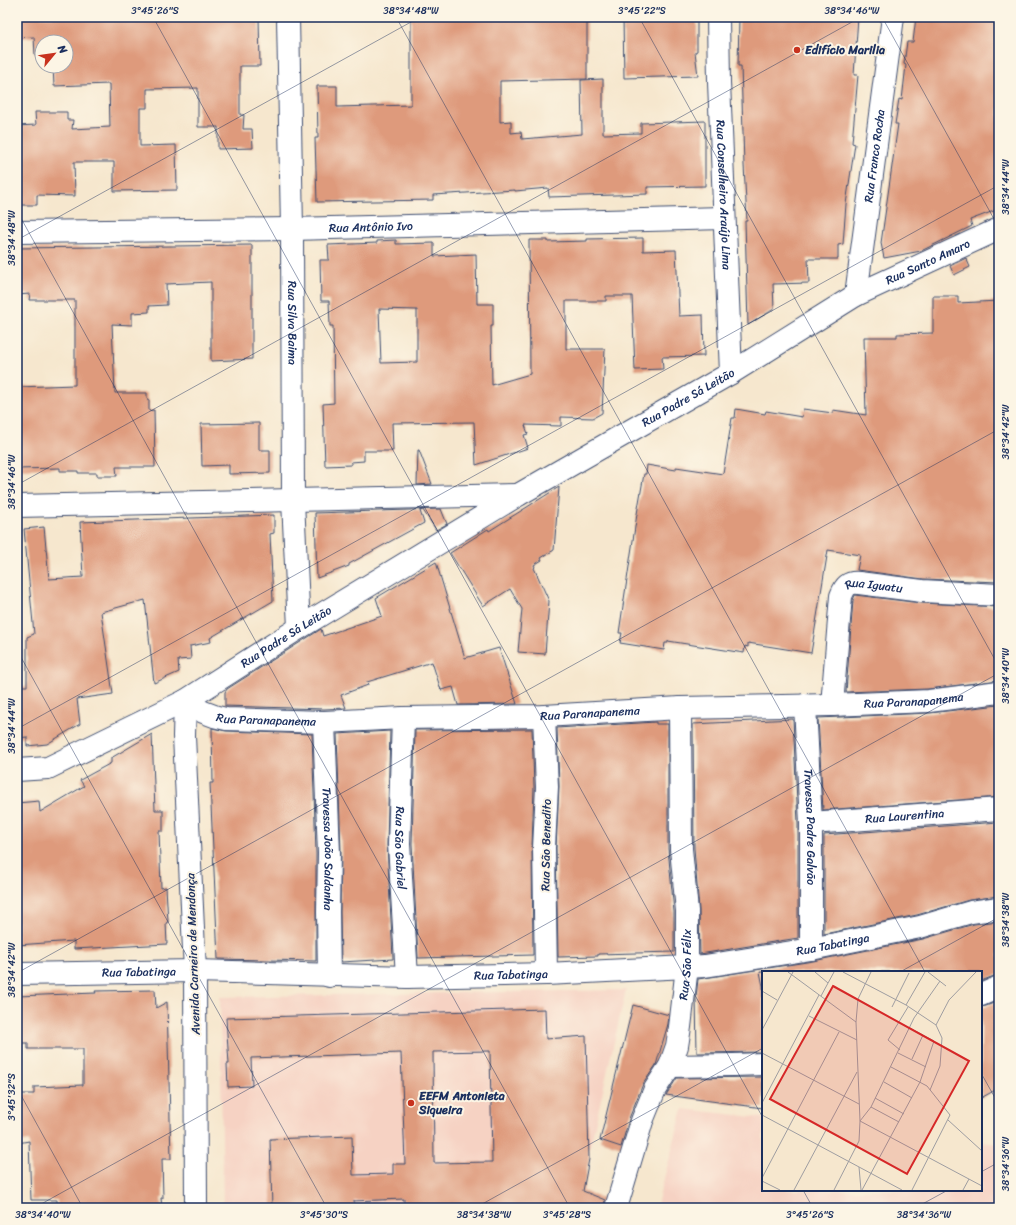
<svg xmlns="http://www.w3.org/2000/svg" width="1016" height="1225" font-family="Sriracha,sans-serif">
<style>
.built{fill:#f6d2c3}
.building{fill:#de9a7b;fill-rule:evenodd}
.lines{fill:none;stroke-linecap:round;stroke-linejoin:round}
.minor-casing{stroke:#3c4b6f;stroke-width:24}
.major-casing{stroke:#3c4b6f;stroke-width:24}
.minor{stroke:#fff;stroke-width:22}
.major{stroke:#fff;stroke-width:22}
.ticks{fill:none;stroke:#1b2f5e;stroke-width:1;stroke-opacity:0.45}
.poi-dot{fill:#c8321e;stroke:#fcf5e5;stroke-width:1.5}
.labels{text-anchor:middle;stroke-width:4;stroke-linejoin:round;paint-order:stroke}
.poi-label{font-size:12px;font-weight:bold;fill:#1b2f5e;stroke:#fcf5e5;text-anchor:start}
.street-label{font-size:12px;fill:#1b2f5e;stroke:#fcf5e5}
.inset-road{fill:none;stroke:#9e9da1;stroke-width:1}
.view{fill:#d62828;fill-opacity:0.15;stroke:#d62828;stroke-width:2}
.inset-edge{fill:none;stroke:#1b2f5e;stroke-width:2}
.neatline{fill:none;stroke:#1b2f5e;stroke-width:1.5}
.ticks-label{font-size:10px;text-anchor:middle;fill:#1b2f5e}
</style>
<rect width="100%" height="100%" fill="#fcf5e5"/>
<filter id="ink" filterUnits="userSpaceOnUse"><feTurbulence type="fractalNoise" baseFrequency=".025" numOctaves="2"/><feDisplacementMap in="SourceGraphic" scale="8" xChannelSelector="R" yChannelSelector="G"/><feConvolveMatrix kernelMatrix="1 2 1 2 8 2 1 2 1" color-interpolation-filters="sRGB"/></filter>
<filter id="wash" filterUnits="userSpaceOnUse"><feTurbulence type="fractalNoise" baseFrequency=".012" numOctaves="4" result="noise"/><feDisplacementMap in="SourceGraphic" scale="16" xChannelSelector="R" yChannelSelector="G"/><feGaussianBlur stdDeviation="0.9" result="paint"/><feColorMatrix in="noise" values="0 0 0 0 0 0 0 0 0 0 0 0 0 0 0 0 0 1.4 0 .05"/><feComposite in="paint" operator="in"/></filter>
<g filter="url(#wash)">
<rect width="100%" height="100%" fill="#f6e7ce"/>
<path class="built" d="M626,990L576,1208H223L220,997Z
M683,1109L763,1118V1190H981V1142L999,1144V1208H656Z"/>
<g id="blocks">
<path class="building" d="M17,17H259L260,66H240V115H244L243,129H252L253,148L218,149V127H198V88L147,89V108H140V146L176,145L177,190L114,191V162H74L75,196L37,195V205H17V126L36,125L35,112H67V120H73L72,129L110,127L109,84L54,86L53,66H66V42H42V54L35,55L34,37L17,38Z
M411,17H587V79L500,81V122L511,121V133L521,132L522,139L582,134L581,80L603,79V134L641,133V123L705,121V186L647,187V194L549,197L548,188L515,191V190L433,195V200L317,202L315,138H318L317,86H337V107L411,105Z
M623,17H697V51L695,52L698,76L624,78Z
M739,17H858L854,75H858L852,143L855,144L846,204L843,244L838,245V259H808L809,283L773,284L774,309L748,325L745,221H747L744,165L741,66H738Z
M916,17H999V209L970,220L972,226L921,251L884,258L881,243L898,124H895L899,99L902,100L906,65L904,64L907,42H913Z
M643,238V251L676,250L679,316L703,315L704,356L662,357L663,369L635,370L632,296H606V301H566V349H605L602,413L593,418L561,417V426L525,425L528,434L524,435L528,448L476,465L474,422L392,423L393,451H364V461L351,462V465L325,466L323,404L334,403L333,326H330L329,301H321L320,260H329L328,245L377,243V241L396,240V244L434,243V256L476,254L477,304H493V326H491L492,385L530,374L529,240H548V242L587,241V239ZM379,309L417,310V362L381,363Z
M252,245V359L211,361V282L166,284L167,305L149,306V312L132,313V325L112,324L115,393H147V399L149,400V411L154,410L155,467H116L117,476H97V473H78V471H60V468L17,469V387L75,385V300H29L30,294L17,295V248Z
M966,258L970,267L954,275L950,266Z
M933,296H958V303L999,301V582L923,579L857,570L860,555L828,550L811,653L748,643V647L745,646L744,653L668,641V643H665L664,650L620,643L622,633H619L623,606L637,514L644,474H646L647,465L676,470V467L723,474L732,418H735L736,409L765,414L766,411L802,417L803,409L833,413V410L866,415L864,337H897V334L933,333Z
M259,423V450H270V473L229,474V465L202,466L201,424Z
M418,450H419L432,484L417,485Z
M559,487L554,550L541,558L542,560L534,565L535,567L534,568L549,601L545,654L518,652L522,609L510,589L483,606L450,553L488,529L489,531Z
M441,509L447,524L436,530L423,510L420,511L424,523L349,564V566L317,578L315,513Z
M274,515V533L270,534L273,601L210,638L211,642L190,646L191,659L178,660L179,672L154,683L145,600L101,612L113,694L77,699L80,724L47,744L27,746V737L17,738V686H27V637L34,634L24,529L44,527L49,579L83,577L80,522Z
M436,562L465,658L499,648L517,704L458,705L453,687L441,690L432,662L367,682L368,685L341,695L346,708L324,709L225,706V692L227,689L321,629L323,636L382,616L376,598Z
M855,595L921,603L999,607V680L928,689L846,692L853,600Z
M999,705V797L823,810L818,718L930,713Z
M793,719L798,823V938L700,954L699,910L694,848L693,724Z
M656,722V724H668V849L674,912V952L598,954V956L558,957L556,848L559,786L557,728Z
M212,728L226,731L312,734L316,853V961L218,959L210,783H213Z
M532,729L534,787L532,848L533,955L418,958L412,844L415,730Z
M390,731L387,845L393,958V959L341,962L340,912L341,853L337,734Z
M152,734L155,810H163V831H159L161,888L166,887L168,922L166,923L167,944L74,949V941L17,945V803L39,801L40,812L84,786L80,780L111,763V758Z
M999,822V896L969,900L917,915L824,934V835Z
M999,921V975L994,976L981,981V972H760L763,986V1052L697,1053L696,997L698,979L813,961L923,939L974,924Z
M155,990L156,1008L167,1002L171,1159H162L163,1198H161L162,1208H57V1200H31L29,1141L18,1143L17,1094H34V1087L83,1085V1049H28V1043H17V996L96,993L95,991Z
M999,1001V1088L981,1098V1007L986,1006Z
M633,1005L669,1015L668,1024L656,1065L643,1084L630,1116L621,1147L600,1140Z
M545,1009L546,1039L586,1036L589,1159L583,1191L605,1200L604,1208H492V1207L436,1206V1208H404V1199L354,1201V1208H272L270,1139L352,1136L353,1175L393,1174V1164H405L401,1053L251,1058L252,1086L228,1087L227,1064H229L226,1018ZM490,1051L492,1162L434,1163L433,1052Z
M763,1077V1108L666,1095L677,1078Z"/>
</g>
</g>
<g filter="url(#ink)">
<use href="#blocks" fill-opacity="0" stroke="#3c4b6f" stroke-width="1"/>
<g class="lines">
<g class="minor-casing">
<g id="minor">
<path id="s1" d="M288,17L292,229L293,501L299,628"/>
<path id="s2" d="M718,17L719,82L731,373"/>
<path id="s3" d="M17,232L292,229L724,218"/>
<path id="s4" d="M856,295L999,229"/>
<path d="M17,506L518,495"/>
<path id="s5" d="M805,705L811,823V949"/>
<path id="s6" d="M832,705L841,596C845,586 848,582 859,583L922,591L999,595"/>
<path d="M544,716L547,787L544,848L546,974"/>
<path id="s7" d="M403,718L399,844L407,977"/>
<path id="s8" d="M324,722L329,853L328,912L329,976"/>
<path id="s9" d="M17,770L48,768L185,701C198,711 210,716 226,719L324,722L403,718L544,716L680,708L832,705L929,701L999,692"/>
<path id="s10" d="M811,823L999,809"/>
<path id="s11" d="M17,974L195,971L407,977L546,974L687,967L705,966L811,949L920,927L971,912L999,908"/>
<path d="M981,995L999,987"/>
<path d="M670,1066L733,1065L763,1064"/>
<path id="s12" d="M616,1208L642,1121L655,1089L670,1066L677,1046L680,1027L687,967V911L681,849L680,708"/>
</g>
</g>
<g class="major-casing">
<g id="major">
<path id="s13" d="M196,1208L195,971L184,736L185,701L299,628L518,495L731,373L856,295L893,17"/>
</g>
</g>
<use href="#minor" class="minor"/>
<use href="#major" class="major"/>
</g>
</g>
<path class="ticks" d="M153,17L763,1118M396,17L925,972M639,17L999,667M882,17L999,228M17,211L570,1208M17,240L420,17M17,485L861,17M17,650L327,1208M17,729L999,185M900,972L999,917M17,973L999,429M981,1073L999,1105M17,1088L83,1208M981,1172L999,1162M803,1190L813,1208M34,1208L999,673M475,1208L763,1048M915,1208L948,1190"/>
<g class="poi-dot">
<circle cx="797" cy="50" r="4"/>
<circle cx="411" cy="1103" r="4"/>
</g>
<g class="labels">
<g class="poi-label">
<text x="805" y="54">Edifício Marilia</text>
<text x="419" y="1100">EEFM Antonieta<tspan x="419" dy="14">Siqueira</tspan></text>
</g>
<g class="street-label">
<text dy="4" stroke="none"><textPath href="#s13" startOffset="1432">Rua Franco Rocha</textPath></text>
<text dy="4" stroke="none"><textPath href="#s2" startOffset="178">Rua Conselheiro Araújo Lima</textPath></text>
<text dy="4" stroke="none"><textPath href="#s3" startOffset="354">Rua Antônio Ivo</textPath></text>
<text dy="4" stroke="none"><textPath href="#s4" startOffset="79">Rua Santo Amaro</textPath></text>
<text dy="4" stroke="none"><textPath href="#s1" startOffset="306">Rua Silva Baima</textPath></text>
<text dy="4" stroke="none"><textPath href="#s13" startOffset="1095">Rua Padre Sá Leitão</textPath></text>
<text dy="4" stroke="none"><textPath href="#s6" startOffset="149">Rua Iguatu</textPath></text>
<text dy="4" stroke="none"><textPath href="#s13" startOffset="627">Rua Padre Sá Leitão</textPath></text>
<text dy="4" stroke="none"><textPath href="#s9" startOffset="917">Rua Paranapanema</textPath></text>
<text dy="4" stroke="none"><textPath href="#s9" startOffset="593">Rua Paranapanema</textPath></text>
<text dy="4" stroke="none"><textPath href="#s9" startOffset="269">Rua Paranapanema</textPath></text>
<text dy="4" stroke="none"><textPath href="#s10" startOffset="94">Rua Laurentina</textPath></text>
<text dy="4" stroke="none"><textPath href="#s5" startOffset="122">Travessa Padre Galvão</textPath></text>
<text transform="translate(546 845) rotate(-89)" y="4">Rua São Benedito</text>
<text dy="4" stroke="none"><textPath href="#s7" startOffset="130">Rua São Gabriel</textPath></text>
<text dy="4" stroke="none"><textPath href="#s8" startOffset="127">Travessa João Saldanha</textPath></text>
<text dy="4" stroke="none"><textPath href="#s11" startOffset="818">Rua Tabatinga</textPath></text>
<text transform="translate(193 954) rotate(-92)" y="4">Avenida Carneiro de Mendonça</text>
<text dy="4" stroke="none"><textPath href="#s12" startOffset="256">Rua São Félix</textPath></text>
<text dy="4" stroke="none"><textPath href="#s11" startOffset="122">Rua Tabatinga</textPath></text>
<text dy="4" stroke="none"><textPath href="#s11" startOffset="494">Rua Tabatinga</textPath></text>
</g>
</g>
<g transform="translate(762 971)">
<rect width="220" height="220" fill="#f6e7ce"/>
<path class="inset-road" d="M26,1L94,51L98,150L220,215M53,1L66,12M81,1L144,34L174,54L180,67L178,95L168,119M166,1L184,15M0,20L15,29M59,25L72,1M144,34L163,1M130,36L147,2M47,45L95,69M94,51L96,28L109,1M174,54L187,29L214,1M0,59L31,1M138,79L126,69L146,36M0,82L97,133M136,82L164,96M150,88L161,64M129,96L165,115L188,144L150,219M122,111L150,127M113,127L142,143M0,132L57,24M109,136L137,151M0,144L140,219M186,149L220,180M97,196L99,219M0,207L77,61M0,210L18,219M32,219L95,101M72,219L97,170L98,150L109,136L152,47L178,10M100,219L158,111L172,70L148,57M201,219L207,208"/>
<path class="view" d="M71,15L207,90L145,203L8,128Z"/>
<rect width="220" height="220" class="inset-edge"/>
</g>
<rect width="1016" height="1225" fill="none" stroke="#fcf5e5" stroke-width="44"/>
<g transform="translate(54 54) rotate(61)"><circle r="19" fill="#fcf5e5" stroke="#a2a6af"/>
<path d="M0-3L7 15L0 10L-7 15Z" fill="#c8321e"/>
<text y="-6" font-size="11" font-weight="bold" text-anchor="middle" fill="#1b2f5e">N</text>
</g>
<rect x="22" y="22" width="972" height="1181" class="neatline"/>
<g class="ticks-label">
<text x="155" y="14">3°45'26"S</text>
<text x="411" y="14">38°34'48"W</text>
<text x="642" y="14">3°45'22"S</text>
<text x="852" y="14">38°34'46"W</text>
<text transform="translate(1005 187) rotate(-90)" y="4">38°34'44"W</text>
<text transform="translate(11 238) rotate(-90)" y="4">38°34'48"W</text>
<text transform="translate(1005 432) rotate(-90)" y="4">38°34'42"W</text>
<text transform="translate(11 482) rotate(-90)" y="4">38°34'46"W</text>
<text transform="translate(1005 676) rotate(-90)" y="4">38°34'40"W</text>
<text transform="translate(11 726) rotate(-90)" y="4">38°34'44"W</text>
<text transform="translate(1005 920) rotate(-90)" y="4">38°34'38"W</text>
<text transform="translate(11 970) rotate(-90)" y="4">38°34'42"W</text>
<text transform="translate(11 1097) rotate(-90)" y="4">3°45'32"S</text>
<text transform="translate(1005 1164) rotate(-90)" y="4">38°34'36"W</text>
<text x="43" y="1218">38°34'40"W</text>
<text x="324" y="1218">3°45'30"S</text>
<text x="484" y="1218">38°34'38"W</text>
<text x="567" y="1218">3°45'28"S</text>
<text x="810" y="1218">3°45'26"S</text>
<text x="924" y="1218">38°34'36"W</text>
</g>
</svg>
